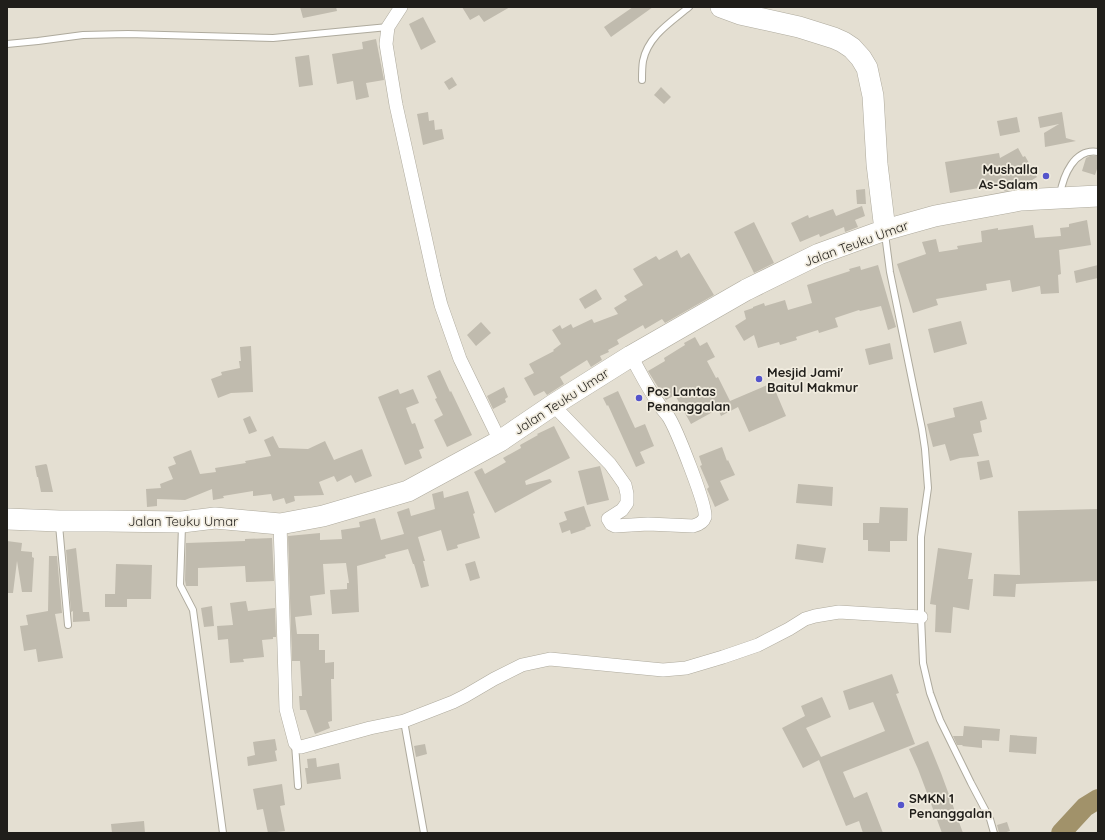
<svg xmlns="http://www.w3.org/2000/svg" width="1105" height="840" font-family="Quicksand,sans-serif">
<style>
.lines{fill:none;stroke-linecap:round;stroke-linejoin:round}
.river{stroke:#a1926a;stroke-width:20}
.building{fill:#c0bbae}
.service-casing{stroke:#aeaa9d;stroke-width:8}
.minor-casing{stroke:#aeaa9d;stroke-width:14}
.trunk-casing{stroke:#aeaa9d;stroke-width:22}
.service{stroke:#fff;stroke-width:6}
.minor{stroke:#fff;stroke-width:13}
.trunk{stroke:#fff;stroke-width:21}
.poi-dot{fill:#5454cb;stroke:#f1ecdf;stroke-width:1.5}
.labels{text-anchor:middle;stroke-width:3.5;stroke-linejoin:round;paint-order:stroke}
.poi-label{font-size:13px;font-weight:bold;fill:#201e1a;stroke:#f1ecdf;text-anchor:start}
.street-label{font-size:13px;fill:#201e1a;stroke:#f1ecdf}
</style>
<rect width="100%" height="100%" fill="#e4dfd2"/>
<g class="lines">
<path class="river" d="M1061,833L1085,807L1098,799"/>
</g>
<path class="building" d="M300,7H336L337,11L303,18Z
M462,7H510L484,22L479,15L470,20Z
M633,7H653L611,37L604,27Z
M423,17L436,42L421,50L409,24Z
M376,39L384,80L366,83L369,97L356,100L353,81L337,84L332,54L363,49L362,42Z
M309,55L313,85L299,87L295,57Z
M452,77L457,85L449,90L444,82Z
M661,87L671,97L664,104L654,95Z
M428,112L429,121L434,120L435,130L442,129L444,139L423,145L417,114Z
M1062,112L1066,138L1076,141L1045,147L1044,133L1059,124L1040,128L1038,117Z
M1017,117L1020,132L1000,136L997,121Z
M1018,148L1023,157L1025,156L1037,177L1017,189L1004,191L1002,184L950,193L945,162L999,153L1000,158Z
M1090,156H1098V166L1095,175L1082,171L1086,158Z
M865,189L866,204H857L856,190Z
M862,206L865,216L855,220L858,227L845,232L844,227L820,237L819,234L800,242L791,223L808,215L809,218L833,209L836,216Z
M1087,220L1091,245L1059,250L1061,274L1058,275L1059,293L1041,294L1040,286L1012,292L1010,280L986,284L987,290L936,299L938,305L913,313L897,264L926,254L922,242L936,239L939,252L958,249L957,246L982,242L981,231L998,228V230L1033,225L1035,238L1061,236L1060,228L1069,227V224Z
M754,222L774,263L754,273L734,232Z
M677,250L681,258L689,253L714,295L665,323L662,319L645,329L643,325L617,340L619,344L608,350L609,352L600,356L602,360L591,367L587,360L560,377L564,384L547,395L544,391L534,396L524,378L534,373L529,364L554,351L553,350L561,344L552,330L560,325L562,329L571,324L573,328L592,319L594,323L618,314L614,308L627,300L624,296L643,285L633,269L656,256L659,260Z
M878,265L896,327L888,330L881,306L860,311L859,310L835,318L838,327L819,333L818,330L796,337L797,340L780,345L779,342L758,348L754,335L744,341L735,326L746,319L744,311L753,308V307L764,303L765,306L785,300L788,310L812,303L807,285L850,271L849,269L860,266L861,270Z
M1098,265V278L1076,283L1074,271Z
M596,289L602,299L585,309L579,299Z
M961,321L967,344L934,353L928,329Z
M481,322L491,333L476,346L467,335Z
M695,337L700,346L707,342L715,357L707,361L716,378L718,377L730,401L772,383L786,416L749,432L738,407L721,416L718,409L691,424L675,395L666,400L648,371L665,361L664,358L685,345L684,343Z
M890,343L893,359L869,365L865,349Z
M251,346L253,392L231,393L218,398L211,379L222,375L221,372L240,368L239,361H241L240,347Z
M440,370L450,392L451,391L472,435L447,447L434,420L443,415L435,399L437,398L427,376Z
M504,387L508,397L505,399L506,402L493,409L487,396Z
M398,389L400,394L413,389L419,403L406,408L412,424L415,423L424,448L419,450L422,458L405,465L378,397Z
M618,391L635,428L645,424L654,446L640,452L645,463L636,467L608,405L607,406L603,398Z
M982,401L987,419L980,421L982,432L973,434L979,456L960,458L950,461L945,444L933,447L927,424L955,417L953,408Z
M250,416L257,431L249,434L243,419Z
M554,426L570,458L525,481L526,485L550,479L552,482L495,513L474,472L482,468L485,474L506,462L503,458L521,448L520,445L538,435L537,434Z
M273,436L279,448L308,449L325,441L334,460L362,449L372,476L355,483L351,475L337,482L334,476L319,482L324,495L294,496L295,501L286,504L284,498L273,501L271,494L253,496V491L223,496L224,498L213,500L212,489L185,500L157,499V506L147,507L146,489L161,488L160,484L173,479L168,467L176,464L173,457L191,450L200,474L216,472L215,468L246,463L245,461L271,456L264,440Z
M722,447L727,461L728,460L735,475L720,481L729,500L715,507L707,489L709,487L700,466L702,465L699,456Z
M989,460L993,477L980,480L977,462Z
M46,464L47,465L53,492H41L38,477H37L35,466Z
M600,466L609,500L587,505L578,471Z
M798,484L833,487L832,506L796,503Z
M443,491L444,498L468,491L475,513L473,514L480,538L457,545L458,548L447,551L441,530L418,537L425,561H423L429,586L421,588L414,564H413L408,549L385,555L386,558L357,566L359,612L332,614L330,590L347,589V583H349L346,563L323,564L325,594L310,596L312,615L295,617L297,634H319V650H325V663L334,662V679H331L332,721L328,722L330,728L315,734L306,710H300L299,696H302L300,661H292L288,536L320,533V540L342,539L341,530L360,527L359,522L375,518L381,540L404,534L397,512L409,508L411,516L435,509L432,494Z
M584,506L591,526L585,528L586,529L571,534L570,530L562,533L559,523L567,520L564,512Z
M880,507L908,508L907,541H890V552L868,551V540H863V523H879Z
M1098,509V581L1016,584L1015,597L993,596L994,574L1020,575L1018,511Z
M272,538L274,581L246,582L245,566L198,568V586H186L185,580L186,543L245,541V539Z
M7,541L22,543L21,551L32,552V557L34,558L32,592H22L17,561L13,593H7Z
M797,544L826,548L823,563L795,559Z
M76,548L83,612H89L90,621L73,622V611L71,612L66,550Z
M938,548L972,553L968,579H973L969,610L953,607L951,633L935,632L936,605L930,604Z
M49,556H57L62,613L55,614L63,658L38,662L36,649L24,651L20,626L28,625L26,615L48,611Z
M475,561L480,578L470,581L465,564Z
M116,564L152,565L151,599H127V607H105V594H115Z
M246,601L248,611L275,608L276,637H273V639L262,640L264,657L243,659L244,662L230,663L228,639L218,640L217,626L233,625L230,603Z
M212,606L214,626L204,627L201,608Z
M892,674L899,693L896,694L915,744L843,772L854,798L867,792L883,833H863L859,821L846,826L819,760L803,768L782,728L805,716L801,706L822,697L831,717L806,728L821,757L885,731L873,702L849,710L843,691Z
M964,726L1000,729L999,741L982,740V748L962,746L963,745H957L953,736H963Z
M1010,735L1037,737L1036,754L1009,752Z
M275,739L277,750L275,751L277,761L248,766L247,757L255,755L253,742Z
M928,741L941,773L963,833H942L918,769L909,749Z
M425,744L427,754L416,757L414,746Z
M316,758L317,767L339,763L341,779L307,784L305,768H308L307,759Z
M282,784L285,805L280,806L285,831L268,833L263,809L257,810L253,789Z
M144,821L145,833H112L111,824Z
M1007,822L1010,831L1003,833H999L997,825Z"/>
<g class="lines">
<g class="service-casing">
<path id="service" d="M7,44L38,41L83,35L128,34L273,38L388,27
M642,80C642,74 642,67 643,61C648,36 671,22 689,7
M1060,195C1063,176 1074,148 1098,152
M885,234L890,272L922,429L925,449L928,488L921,537V617L923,663L930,693L940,720L971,783L990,819L994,833
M59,525L68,625
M182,526L180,585L193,610L223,833
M404,721L424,833
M295,744L298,786"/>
</g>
<g class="minor-casing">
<path id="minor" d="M401,7L388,27L386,44L396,105L434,277L441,305L460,359L500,441
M553,405L610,464L618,475L625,485L627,494V503L622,510L608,519L611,524L615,526L648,524L693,526C697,525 703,523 705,517C707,506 676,428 668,416C665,412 661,408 659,404C648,389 640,372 631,356
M280,524L286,709L295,743L298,746L301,747L370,728L404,721L453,702L465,696L494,679L522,665L550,659L663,670L686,668L723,657L758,645L789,629L805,619L815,616L839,612L921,617"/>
</g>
<g class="trunk-casing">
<path id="trunk" d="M721,7L740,14L799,27L834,38L843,42L852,48L861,58L867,68L873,96L877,164L885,230
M7,519L59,521H107L182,522L215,518L280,524L323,516L408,491L500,441L553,405L631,356L746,290L819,254L885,230L935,216L1021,200L1098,196"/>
</g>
<use href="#service" class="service"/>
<use href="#minor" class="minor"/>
<use href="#trunk" class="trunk"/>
</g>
<g class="poi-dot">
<circle cx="1046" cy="176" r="4"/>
<circle cx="759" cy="379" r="4"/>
<circle cx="639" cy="398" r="4"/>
<circle cx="901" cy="805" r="4"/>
</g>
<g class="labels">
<g class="poi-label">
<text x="1038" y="174" text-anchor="end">Mushalla<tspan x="1038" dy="15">As-Salam</tspan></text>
<text x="767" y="377">Mesjid Jami'<tspan x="767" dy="15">Baitul Makmur</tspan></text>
<text x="647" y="396">Pos Lantas<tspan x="647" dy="15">Penanggalan</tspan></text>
<text x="909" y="803">SMKN 1<tspan x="909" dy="15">Penanggalan</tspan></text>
</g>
<g class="street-label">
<text transform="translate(856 243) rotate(-20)" y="5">Jalan Teuku Umar</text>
<text transform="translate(561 401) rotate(-33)" y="5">Jalan Teuku Umar</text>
<text x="183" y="526">Jalan Teuku Umar</text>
</g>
</g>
<rect width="1105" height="840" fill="none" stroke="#201e1a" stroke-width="16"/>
</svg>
